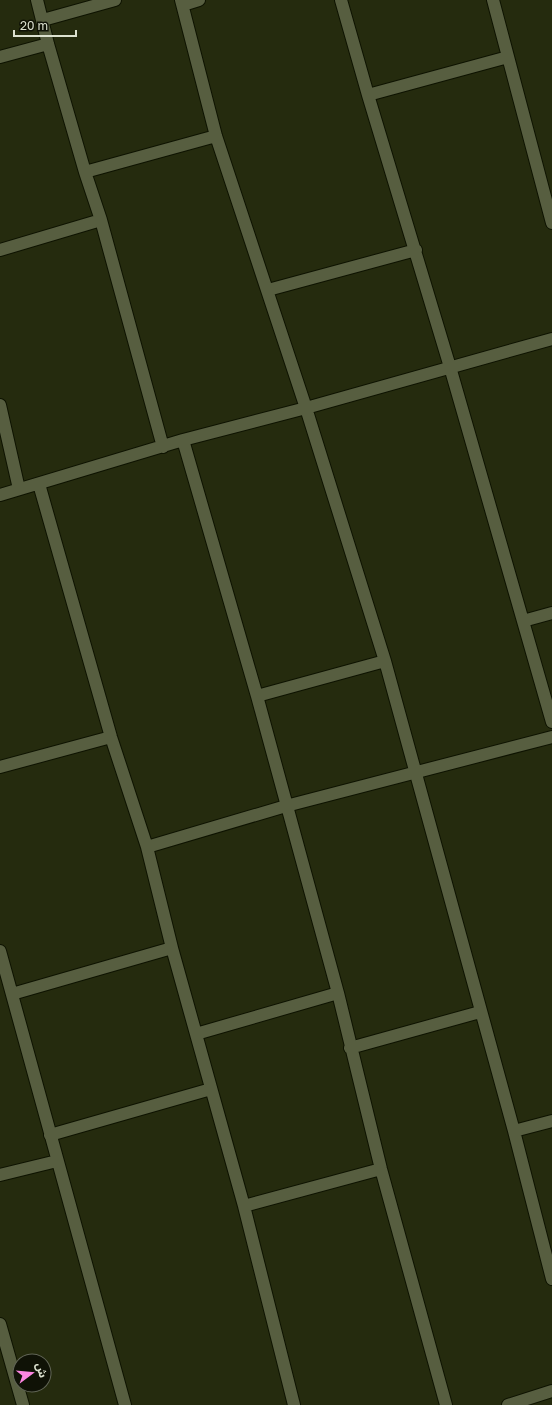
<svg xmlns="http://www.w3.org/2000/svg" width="552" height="1405" font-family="'Golos Text','Noto Sans Arabic',sans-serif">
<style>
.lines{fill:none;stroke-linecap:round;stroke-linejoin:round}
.street-casing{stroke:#0e1300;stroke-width:14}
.street{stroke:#575e40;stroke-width:12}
</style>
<rect width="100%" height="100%" fill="#252b0e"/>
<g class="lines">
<g class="street-casing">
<path id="street" d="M37,0L48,44L85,172L101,220L163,447
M181,0L216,136L306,408L385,661L514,1131L552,1279
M341,0L368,95L450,367L552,722
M493,0L552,223
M183,5L199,0
M43,20L115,0
M0,57L48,44
M368,95L508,57
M85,172L216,136
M0,250L101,220
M268,290L416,250
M0,405L19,489
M183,440L257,696L338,993L381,1169L446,1405
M39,484L111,737L147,847L172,948L244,1206L294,1405
M0,495L183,440L306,408L552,339
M523,621L552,613
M257,696L385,661
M0,767L111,737
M147,847L286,806L552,737
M0,951L125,1405
M12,994L172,948
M196,1034L338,993
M350,1048L480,1012
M514,1131L552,1121
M50,1135L211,1089
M0,1175L57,1161
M244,1206L381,1169
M0,1324L23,1405
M508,1405L552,1391"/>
</g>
<use href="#street" class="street"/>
</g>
<g transform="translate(32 1373) rotate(74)"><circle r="19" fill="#0f1206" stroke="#616556"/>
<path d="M0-3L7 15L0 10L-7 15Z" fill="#fd86e2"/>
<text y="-6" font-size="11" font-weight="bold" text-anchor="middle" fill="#dce1cf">ش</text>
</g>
<path d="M14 30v6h62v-6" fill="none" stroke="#dce1cf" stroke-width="2"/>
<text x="20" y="30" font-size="12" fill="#dce1cf" stroke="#0f1206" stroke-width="3" paint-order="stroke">20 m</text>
</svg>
